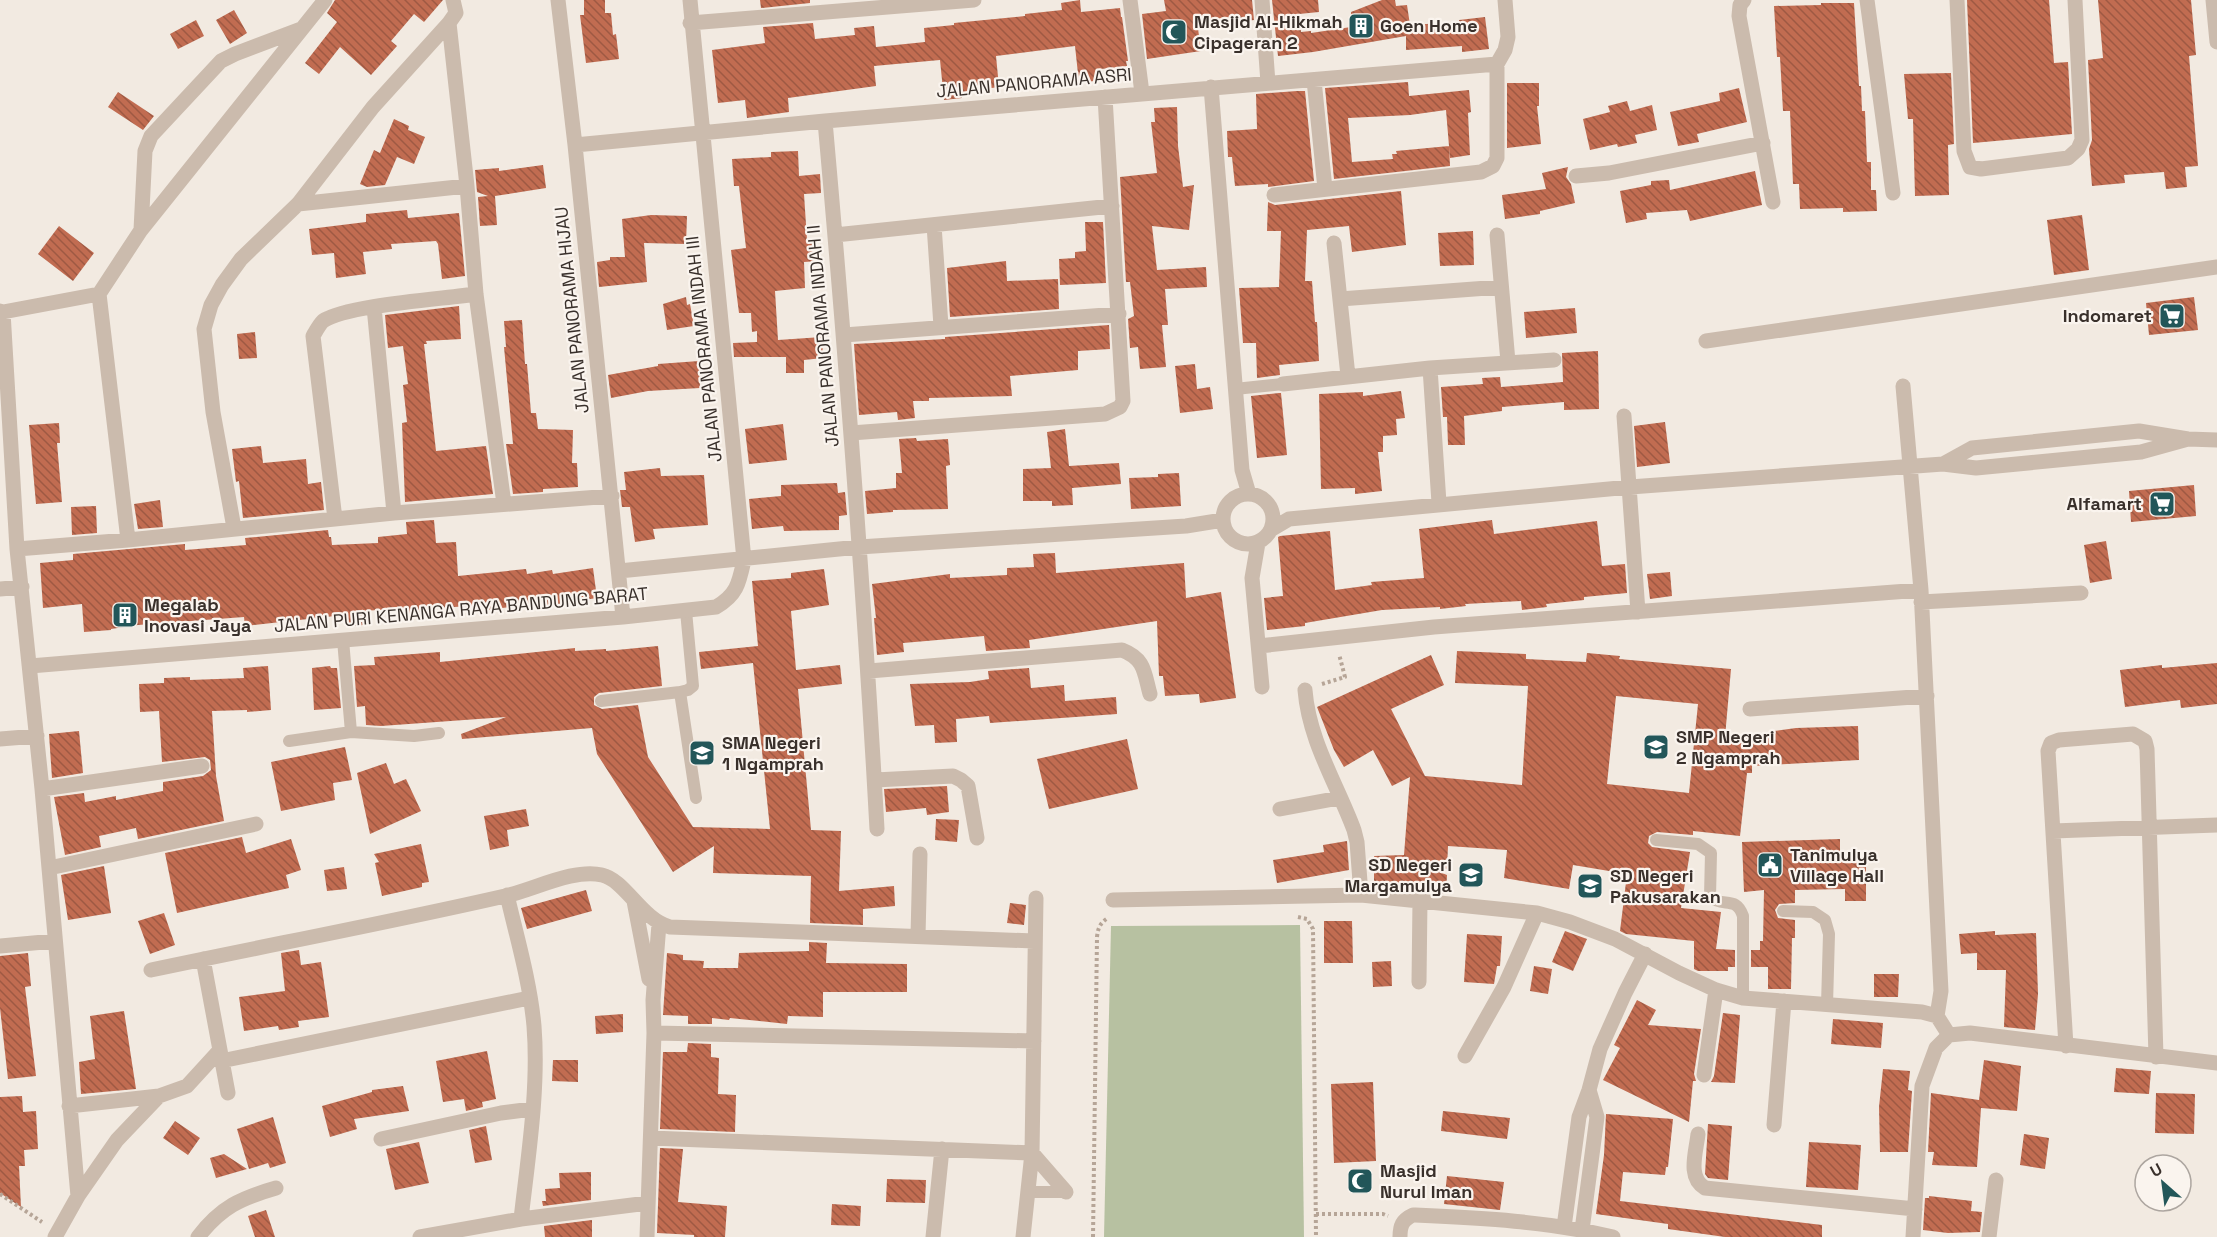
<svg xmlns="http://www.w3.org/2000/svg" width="2217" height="1237" font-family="'Space Grotesk',sans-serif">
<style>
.garden{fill:#b7c1a1}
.building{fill:url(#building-back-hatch);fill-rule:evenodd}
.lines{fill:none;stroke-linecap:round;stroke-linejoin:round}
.path{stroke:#b6a597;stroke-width:4;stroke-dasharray:3 3;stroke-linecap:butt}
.lane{stroke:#cbbbad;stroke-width:12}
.street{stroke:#cbbbad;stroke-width:15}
.labels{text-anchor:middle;stroke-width:4.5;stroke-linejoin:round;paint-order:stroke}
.poi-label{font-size:18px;font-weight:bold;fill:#39302b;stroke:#faf4ee;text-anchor:start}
.street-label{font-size:18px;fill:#39302b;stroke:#faf4ee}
</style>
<defs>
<pattern id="building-back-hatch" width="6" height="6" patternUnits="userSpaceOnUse" patternTransform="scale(1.5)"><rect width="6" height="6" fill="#c16c51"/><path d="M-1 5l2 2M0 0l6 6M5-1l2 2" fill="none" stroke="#9e5943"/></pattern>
</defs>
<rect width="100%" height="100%" fill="#f2eae1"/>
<path class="garden" d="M1300,925L1304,1237H1104L1111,926Z"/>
<path class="building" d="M335,0H443L424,22L414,14L391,41L397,46L371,75L340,47L319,74L305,63L337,22L327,13Z
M584,0H605V13H611L613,35L616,34L619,59L586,63L580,15H584Z
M760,0H810V3L761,8Z
M1080,0L1081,12L1120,8L1121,17H1122L1128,61H1126L1127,66L1101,69L1102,80L1079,83L1075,46L996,56L999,87L962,92V98L944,100L940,60L874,66L876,86L788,98L789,112L747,118L745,100L718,103L712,50L765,43L763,27L813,23L815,39L855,35L854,28L874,26L876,47L925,42L924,28L954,25V23L1025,16V14L1062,10L1061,3Z
M1164,0H1252L1254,20L1233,23L1232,17L1197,21L1201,51L1147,59L1142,14L1166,11Z
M1272,0H1318L1319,12L1299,14L1301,32L1311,31V33L1351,27V12L1382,0H1395L1396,6L1407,5L1410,25L1459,22V20L1485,17L1489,49L1462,52V46L1406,50V36L1313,52L1278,56Z
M1967,0H2049L2054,63L2068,62L2072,134L1973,143Z
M2098,0H2191L2196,55L2189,56L2198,166L2185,167L2187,187L2166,189L2164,172L2124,175L2125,183L2092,186L2089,149L2092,140L2088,60L2103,58Z
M1821,3H1854L1859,86H1861L1862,111H1865L1867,162H1871V190H1876L1877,211L1843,212V208L1800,209L1799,184H1793L1790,111H1783L1780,57H1777L1774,6L1821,5Z
M234,10L247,33L230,44L216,20Z
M196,20L204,36L178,49L170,34Z
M1951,73L1954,144L1948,145L1949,195L1915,196L1913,119H1908L1904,74Z
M1408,82L1409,96L1469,90L1471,112L1468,113L1470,155L1450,158L1446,110L1410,115L1348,118L1352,162L1393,159L1392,154H1397L1396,151L1449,146L1450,166L1334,179L1325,88Z
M1507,83H1539V106H1537L1541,144L1507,148Z
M1739,88L1747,122L1697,134L1699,142L1678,146L1670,112L1720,101L1719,93Z
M1297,91H1305L1314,181L1268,187V184L1235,186L1232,157H1228L1227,131L1257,129L1256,94Z
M118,92L154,116L143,130L108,107Z
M1627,101L1630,111L1652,105L1657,130L1635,135L1637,143L1618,147L1617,144L1590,150L1583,119L1610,112L1608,106Z
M1177,107L1178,146L1183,187L1194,185L1189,230L1152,226L1157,270L1206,267L1207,287L1165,289L1168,325H1162L1166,367L1140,369L1138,347L1130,348L1128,319L1134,316L1130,282H1126L1120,177L1157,173L1151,122H1155L1154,108Z
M394,119L409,126L408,130L425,137L414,164L397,157L385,185L367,187L360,184L374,150L380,153Z
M798,151L799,176L820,174L821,193L804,194L807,240H816L818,261L804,262L805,288L775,291L778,340L822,337L823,358L804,360V373H786V357H734L733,343L757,342V331L752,332L751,313H739L731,250L746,248L739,186H734L732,159L771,157V152Z
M543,165L546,188L495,196L497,225L480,226L478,197L488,196L477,192L475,170L499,168V171Z
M1568,167L1566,177L1571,184L1575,203L1540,211V214L1505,219L1502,195L1546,189L1542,173Z
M1755,171L1762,205L1690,221L1687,210L1646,213L1647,219L1626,223L1620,191L1651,185V181L1669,180L1670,190Z
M1401,191L1406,245L1352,252L1349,226L1307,230L1305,281H1312L1315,322H1317L1319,361L1279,365L1280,375L1257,378L1256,343H1243L1239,288L1279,287L1281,231H1267L1268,202L1275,205Z
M407,210L408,218L459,213L465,276L442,279L438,244L436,241L391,244L392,249L363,252L366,274L336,278L334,253L312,255L309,229L366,222V214Z
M651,215L687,216L686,244L644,243L647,282L599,287L597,262L610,260V257H625L622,219Z
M2082,215L2089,270L2054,275L2047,220Z
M1085,222H1103L1106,283L1060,285L1059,259L1075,258V252L1086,251Z
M59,226L94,253L73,281L38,254Z
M1473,231L1474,265L1440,266L1438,233Z
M1006,261L1007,281L1058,279L1059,309L950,317L947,268Z
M686,297L687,305L690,304L694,326L667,330L663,304Z
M2194,297L2198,330L2149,335L2146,303Z
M459,306L461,339L426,341L427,344H424L436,451L486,446L493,494L405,502L402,423L407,422L403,385L408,384L403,346L388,348L385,315Z
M1575,308L1577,333L1526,338L1524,312Z
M522,320L525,364H527L531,413H536L538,429L573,430L572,463H577L578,487L543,489V492L513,494L506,444H513L504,347H506L504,321Z
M1109,325L1110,349L1078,351V370L1010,376L1012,396L929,398V401H913L915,418L898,420L897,412L859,415L854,344L945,339V337Z
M255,332L257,358L239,359L237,334Z
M1598,351L1599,409L1564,410V402L1502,407V411L1464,416L1465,445H1448L1447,417H1443L1441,387L1483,384L1482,378L1500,377L1501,387L1563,382L1562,353Z
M699,361L700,388L648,391L611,398L608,375L658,366V364Z
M1195,364L1197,389L1210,387L1213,409L1180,413L1175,366Z
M1401,391L1405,418L1396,419L1397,435L1383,436V452H1378L1382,491L1355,494V488L1321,489L1319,394L1363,392V396Z
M1279,393H1281L1287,455L1257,458L1251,396Z
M1665,422L1670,463L1637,467L1634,426Z
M59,423L60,443H57L62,502L36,504L29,425Z
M783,424L787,460L749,464L745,429Z
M1065,429L1069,466L1119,463L1121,484L1072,488L1073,505L1052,506V501H1023V469L1051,468L1047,432Z
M916,438L917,441L948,439L950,465L946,466L948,509L893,510V512L867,514L865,491L896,488V473H902L899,439Z
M261,446L263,463L306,459L308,484L321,482L324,510L243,518L239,481L236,482L232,449Z
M660,468L661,476L704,475L708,525L653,529L655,539L635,542L630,507H622L620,490H626L624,472Z
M1179,473L1181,506L1131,509L1129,478L1158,477V474Z
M837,483L838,493L845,492L847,515L839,516V530L784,531L783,526L752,529L749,499L781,496V485Z
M2194,485L2196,516L2131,522L2129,491Z
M160,500L163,527L138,529L134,504Z
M96,506L97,533L72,535L71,507Z
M434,520L436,543L456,542L458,576L526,569L527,574L552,570L553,574L593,568L597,598L557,604V606L534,609L533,604L487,610L486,605L422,609L423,618L398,621L397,609L361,611L363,625L345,627L344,615L245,626L244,617L138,625L111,629V630L84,632L82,604L43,608L40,563L73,560V554L185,544V550L246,545L245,538L328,530L329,537H331L332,545L378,543V537L407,534L406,522Z
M1492,520L1494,534L1597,521L1602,566L1625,564L1627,593L1584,597V600L1546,604L1547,607L1522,610L1521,601L1465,604L1466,606L1440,609V607L1382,610L1305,623V626L1267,630L1264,598L1283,596L1278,537L1280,536L1330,531L1335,590L1372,585L1371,582L1424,578L1419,529Z
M2106,541L2112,579L2090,583L2084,545Z
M1055,553L1056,573L1184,563L1186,598L1221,592L1236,698L1200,703L1199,694L1165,696L1163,676H1159L1157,621L1029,640L1030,648L986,651L984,636L903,643L904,652L877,655L874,618H876L872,584L950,574V578L1007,575V568L1034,567L1033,554Z
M824,569L829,605L791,611L796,670L840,665L842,684L798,689L811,830L841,831L839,891L894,886L895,906L863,909V925L810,923L811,876L713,873L714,846L673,872L597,754L592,728L462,739L461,734L506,717L381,726L366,725L365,706L357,707L354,666L375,665L374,657L440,652V662L575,648V651L606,649V651L658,646L662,686L599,693L594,697V705L602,709L638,705L648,757L693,827L770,829L753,663L701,669L699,652L758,646L752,581L791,578V573Z
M1670,572L1672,596L1650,599L1647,574Z
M1457,651L1526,654V659L1586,662L1587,653L1620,656L1619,659L1731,669L1725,737L1774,735V731L1796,728L1858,726L1859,760L1752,766V773H1747L1740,836L1693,831V835L1657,832L1649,836L1648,843L1652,847L1690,852L1681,908L1721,912L1716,949L1735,950V967H1728V971H1698L1694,969V941L1626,934L1620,931L1627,874L1573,865L1569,889L1504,878L1507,850L1448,846L1447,869L1443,868L1442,873L1447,875L1446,894L1374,886V856L1404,855L1410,777L1392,786L1373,750L1344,767L1334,750L1317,707L1431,655L1444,685L1391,709L1425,776L1522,785L1528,686L1455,683ZM1616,696L1698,704L1689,793L1607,784Z
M2217,663V704L2181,708L2180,700L2125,707L2120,670L2162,665V668Z
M268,666L271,710L247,712V710L212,711L216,776L224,821L138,839L136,828L99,836L101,847L65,855L54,797L84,793L85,802L116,796V800L163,791V782L203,776L211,770L210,760L205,757L162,762L159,711L140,712L139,684L164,683V678L190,677V680L244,678L243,668Z
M330,666L331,668H337L341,708L314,710L312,668Z
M1029,668L1031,688L1064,685L1065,701L1116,697L1117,714L990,723L989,716L956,719L957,742L935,743L934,725L915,726L910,684L970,682L989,679L988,671Z
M79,731L83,773L52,778L49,734Z
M1127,739L1138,789L1049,809L1037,759Z
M345,747L352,780L333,783L335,800L281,811L271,762Z
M386,763L394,784L406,779L421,811L370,834L357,773Z
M947,786L949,812L927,815L926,808L886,812L884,789Z
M526,809L529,826L507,830L509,846L490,850L484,816Z
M936,819L959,820L957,842L935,840Z
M242,837L246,853L291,839L301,870L286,875L289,888L177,913L165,853Z
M1840,839V860H1866V901H1845V889L1795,890V903L1779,904L1775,910L1778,918L1795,920V938H1792L1791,989H1768V967H1751V950H1760V941H1763L1764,890L1744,892L1742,842Z
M1347,841L1349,870L1277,883L1273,860L1324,852L1323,845Z
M421,844L429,882L422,883V887L382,896L375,863L379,862L374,854Z
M104,866L111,913L68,920L61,875Z
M344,867L347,889L327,891L324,870Z
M586,890L592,911L527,929L521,908Z
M1010,903L1026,905L1024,925L1007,923Z
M164,913L175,945L150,954L138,921Z
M1324,921H1352L1353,963H1324Z
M1565,931L1587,939L1573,971L1552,962Z
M1995,931V935L2036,933L2038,994L2035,1030L2004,1027L2006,970H1977V953L1961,954L1959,934Z
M1467,934L1502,936L1500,966H1497L1494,984L1464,982Z
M809,942L827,943L826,963L907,964V992H823V1017L788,1016L787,1024L730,1018L729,1020L712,1018V1024H688V1016L663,1015L667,953L683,955V960L704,961L703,968H738L739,953L809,951Z
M299,950L301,965L321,962L329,1017L298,1021L299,1027L279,1030L278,1026L244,1031L239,997L285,991L281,953Z
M28,953L31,986L25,987L36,1076L8,1079L0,1008V956Z
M1391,961L1392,986L1373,987L1372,962Z
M1534,966L1552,969L1548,994L1530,991Z
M1874,974H1899L1898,997H1874Z
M1637,1000L1656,1010L1648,1025L1701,1029L1694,1074L1696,1081H1693L1689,1122L1603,1080L1620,1048L1614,1045Z
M124,1011L136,1089L81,1094L79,1062L95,1059L90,1016Z
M1723,1013L1740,1015L1735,1083L1711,1082L1714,1076Z
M623,1014V1032L596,1034L595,1016Z
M1833,1019L1883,1023L1881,1048L1831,1044Z
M688,1043L711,1044V1057L719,1058L718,1094L736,1095L735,1132L660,1129L663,1052H687Z
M487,1051L496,1099L482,1102L483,1107L466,1111L464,1099L443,1102L436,1061Z
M553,1060H578V1082L552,1081Z
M1984,1060L2021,1066L2017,1111L1981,1108L1977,1167L1932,1165L1934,1152H1928L1931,1093L1979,1100Z
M2116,1068L2151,1071L2149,1094L2114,1092Z
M1883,1069L1910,1071L1908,1090L1912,1091L1908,1152H1880L1879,1107Z
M1373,1082L1376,1161L1334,1163L1331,1084Z
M403,1086L409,1111L354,1119L357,1129L330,1137L322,1106L372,1092V1090Z
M2156,1093L2195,1094L2194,1134L2155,1133Z
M22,1096L23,1112L36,1111L38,1149L24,1150L25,1166H19L21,1207L0,1193V1097Z
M1443,1111L1510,1118L1507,1139L1441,1131Z
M1606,1114L1673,1119L1668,1167H1666L1665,1175L1623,1172L1620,1201L1822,1225V1237H1725L1668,1229V1224L1596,1214L1604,1155Z
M273,1117L286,1163L270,1168L268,1163L249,1169L237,1129Z
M175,1121L200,1138L188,1155L163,1138Z
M1708,1124L1732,1126L1728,1180L1708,1178L1705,1174Z
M486,1126L492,1160L475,1163L469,1130Z
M2024,1134L2049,1138L2045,1169L2020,1165Z
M419,1142L429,1183L395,1190L386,1149Z
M1809,1142L1861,1145L1858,1190L1806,1187Z
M660,1148L683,1149L678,1202L727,1206L725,1237H694V1235L657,1233Z
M224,1154L247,1169L216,1178L210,1158Z
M591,1172V1200L543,1206L542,1201H546L545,1189L560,1188L559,1173Z
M1447,1176L1504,1182L1500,1210L1444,1204Z
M887,1179L926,1180L925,1203L886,1202Z
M1929,1196L1972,1201L1971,1211L1982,1212L1980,1232L1948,1233L1923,1230L1925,1198H1929Z
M832,1204L861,1206L860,1226L831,1225Z
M266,1210L275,1237H255L248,1216Z
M592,1220V1237H545L544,1226Z"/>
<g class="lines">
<path class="path" d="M1322,684L1345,677L1339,654
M1298,917L1307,919L1313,929L1316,1237
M0,1194L42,1222
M1316,1214H1383L1388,1216
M1093,1237L1097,937C1098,928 1100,923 1108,918"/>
<path class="lane" d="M1235,389L1283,384
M343,640L351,732
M680,692L696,798
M601,701L680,692L688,690L693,686L686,611
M289,741L351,732L414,736L439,733
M1656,840L1698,844L1711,853L1710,897C1723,908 1736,895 1743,916V998
M1783,911L1813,912L1825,920L1829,934L1827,1005
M1028,1192H1066"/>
<path class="street" d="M558,0L575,145L623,617
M1130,0L1142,93
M1262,0L1268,83
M1744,0L1740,5L1739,16L1773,202
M1867,0L1893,193
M1957,0L1964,151L1970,167L1981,169L2068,158L2078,149L2082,140L2075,0
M2213,0L2217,42
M449,23L467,186L476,294L504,504
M690,23L974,0
M1314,80L1325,189
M1211,87L1242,470L1249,494
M825,121C846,357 864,593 877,829
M575,145L825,121L1497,64
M1576,176L1609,173L1763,143
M1274,195L1481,172L1493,166L1497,158V64L1505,50L1508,37L1505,0
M298,204L467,186
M934,225L941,326
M141,230L145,151L151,136L221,61L235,54L301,29
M835,235L1112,206
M1497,235L1508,362
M1334,243L1348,376
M1340,299L1501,287
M374,307L394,513
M0,311L3,312L99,294
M3,312L17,549L42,789L78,1196L55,1237
M844,335L1119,314
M1706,341L2217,267
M1430,368L1439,503
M1283,384L1430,368L1554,360
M1903,386L1921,590L1941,991L1937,1016
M1624,416L1638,612
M851,433L1105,414L1120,407L1123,401L1105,97
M1943,464L1972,448L2139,431L2188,439L2217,440
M1223 519a25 25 0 1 1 50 0a25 25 0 1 1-50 0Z
M335,519L313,336C316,331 319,325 323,321C347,305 443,299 476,294
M234,528L213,412L204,329L211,305L222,285L241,259L298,204L373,107L449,23L456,13L453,0
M1272,529L1289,519L1630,487L1943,464L1976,468L2141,452L2188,439
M128,540L99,294L141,230L325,0
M1258,543L1252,578L1262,687
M17,549L128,540L394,513L612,496
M619,571L859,547L1186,526L1223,520
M0,589L22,587
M1921,602L2081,593
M1259,646L1434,627L1921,590
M30,666L623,617L716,607C737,595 739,583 744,560L690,0
M869,671L1122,650C1145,659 1144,672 1150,694
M1305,690C1309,741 1337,784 1354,830L1357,842L1361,895
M1750,709L1927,696
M0,739L37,736
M875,780L953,776L961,780L968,786L977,838
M42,789L202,766
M1280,809L1339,798
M2053,831L2217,825
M49,868L256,824
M507,895C517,938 530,982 534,1026C539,1089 528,1157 521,1219
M1113,900L1361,895L1537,913L1570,922L1615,939L1679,973L1716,990L1743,998L1922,1012L1937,1016L1949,1035
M634,901L649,979
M918,936L920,854
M0,946L55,941
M203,959L228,1093
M151,970C269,945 387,923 505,896C533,890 574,868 602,875C625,880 642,920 670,927L1034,941
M1419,982L1420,900
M654,1033L1034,1041
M2066,1046L2048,751L2051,743L2059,740L2133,734L2145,741L2147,749L2156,1057
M1465,1056L1504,987L1537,913
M221,1061L529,998
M1704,1075L1716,990
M69,1106L159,1096L187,1086L219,1051
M1774,1125L1784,1001
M1698,1134C1696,1153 1687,1177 1705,1188L1915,1209
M651,1138L1032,1153L1066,1192
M381,1139L501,1113L532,1109
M78,1196L117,1140L159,1096
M1564,1227L1579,1117L1589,1090L1600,1049L1625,993L1645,954
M1582,1230L1597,1117L1589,1090
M198,1237C221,1207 241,1198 276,1188
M420,1237L521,1219L648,1203
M647,1237L654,1033L653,1000L659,924
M933,1237L942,1149
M1023,1237L1032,1153L1036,898
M1400,1237C1400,1226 1402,1220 1413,1215C1479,1218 1548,1221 1613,1237
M1913,1237L1922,1086L1936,1048L1949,1035L1970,1033L2217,1063
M1989,1237L1996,1180"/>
</g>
<defs>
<g id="building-square" transform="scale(1.35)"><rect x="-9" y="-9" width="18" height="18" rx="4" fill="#225659" stroke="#faf4ee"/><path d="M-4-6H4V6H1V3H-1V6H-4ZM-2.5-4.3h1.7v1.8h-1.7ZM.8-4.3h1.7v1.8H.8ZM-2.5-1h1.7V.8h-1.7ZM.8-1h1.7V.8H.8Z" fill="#fff"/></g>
<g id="mosque-square" transform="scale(1.35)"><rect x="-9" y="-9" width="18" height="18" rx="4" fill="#225659" stroke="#faf4ee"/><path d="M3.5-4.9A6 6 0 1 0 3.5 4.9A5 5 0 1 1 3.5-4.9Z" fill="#fff"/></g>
<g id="supermarket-square" transform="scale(1.35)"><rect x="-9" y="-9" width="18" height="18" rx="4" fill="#225659" stroke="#faf4ee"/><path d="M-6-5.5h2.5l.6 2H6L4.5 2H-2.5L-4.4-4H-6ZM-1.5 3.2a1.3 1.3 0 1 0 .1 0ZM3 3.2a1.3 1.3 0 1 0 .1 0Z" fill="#fff"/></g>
<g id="school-square" transform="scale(1.35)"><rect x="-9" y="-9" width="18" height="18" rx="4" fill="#225659" stroke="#faf4ee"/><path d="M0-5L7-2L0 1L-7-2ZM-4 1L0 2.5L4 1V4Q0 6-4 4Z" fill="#fff"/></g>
<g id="civic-square" transform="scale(1.35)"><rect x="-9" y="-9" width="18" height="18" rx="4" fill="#225659" stroke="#faf4ee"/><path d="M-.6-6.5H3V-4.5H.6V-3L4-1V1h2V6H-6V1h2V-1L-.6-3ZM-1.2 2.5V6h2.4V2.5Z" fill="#fff"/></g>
</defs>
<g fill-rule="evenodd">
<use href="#building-square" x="1361" y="26"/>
<use href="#mosque-square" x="1174" y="32"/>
<use href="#supermarket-square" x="2172" y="316"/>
<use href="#supermarket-square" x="2162" y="504"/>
<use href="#building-square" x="125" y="615"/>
<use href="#school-square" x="1656" y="747"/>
<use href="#school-square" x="702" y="753"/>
<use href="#civic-square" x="1770" y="865"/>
<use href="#school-square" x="1471" y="875"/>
<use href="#school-square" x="1590" y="886"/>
<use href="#mosque-square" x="1360" y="1181"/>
</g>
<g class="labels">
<g class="poi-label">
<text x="1194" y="28">Masjid Al-Hikmah<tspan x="1194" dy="21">Cipageran 2</tspan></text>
<text x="1380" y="32">Goen Home</text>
<text x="2152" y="322" text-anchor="end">Indomaret</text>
<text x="2142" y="510" text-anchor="end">Alfamart</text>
<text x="144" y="611">Megalab<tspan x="144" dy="21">Inovasi Jaya</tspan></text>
<text x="1676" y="743">SMP Negeri<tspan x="1676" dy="21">2 Ngamprah</tspan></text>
<text x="722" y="749">SMA Negeri<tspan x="722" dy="21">1 Ngamprah</tspan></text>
<text x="1790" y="861">Tanimulya<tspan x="1790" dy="21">Village Hall</tspan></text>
<text x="1452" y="871" text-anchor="end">SD Negeri<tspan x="1452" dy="21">Margamulya</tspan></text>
<text x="1610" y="882">SD Negeri<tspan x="1610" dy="21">Pakusarakan</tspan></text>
<text x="1380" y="1177">Masjid<tspan x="1380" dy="21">Nurul Iman</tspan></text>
</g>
<g class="street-label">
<text transform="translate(1034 83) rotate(-5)" y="6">JALAN PANORAMA ASRI</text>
<text transform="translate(572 310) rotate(-96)" y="6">JALAN PANORAMA HIJAU</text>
<text transform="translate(823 336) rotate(-95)" y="6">JALAN PANORAMA INDAH II</text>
<text transform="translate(704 349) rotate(-96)" y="6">JALAN PANORAMA INDAH III</text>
<text transform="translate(461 610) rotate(-5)" y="6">JALAN PURI KENANGA RAYA BANDUNG BARAT</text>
</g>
</g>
<g transform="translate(2163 1183) rotate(332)"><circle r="28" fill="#faf4ee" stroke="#ada6a0" stroke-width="1.5"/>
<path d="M0-4.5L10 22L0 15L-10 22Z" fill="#225659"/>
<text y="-9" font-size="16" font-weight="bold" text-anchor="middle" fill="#39302b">U</text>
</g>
</svg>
